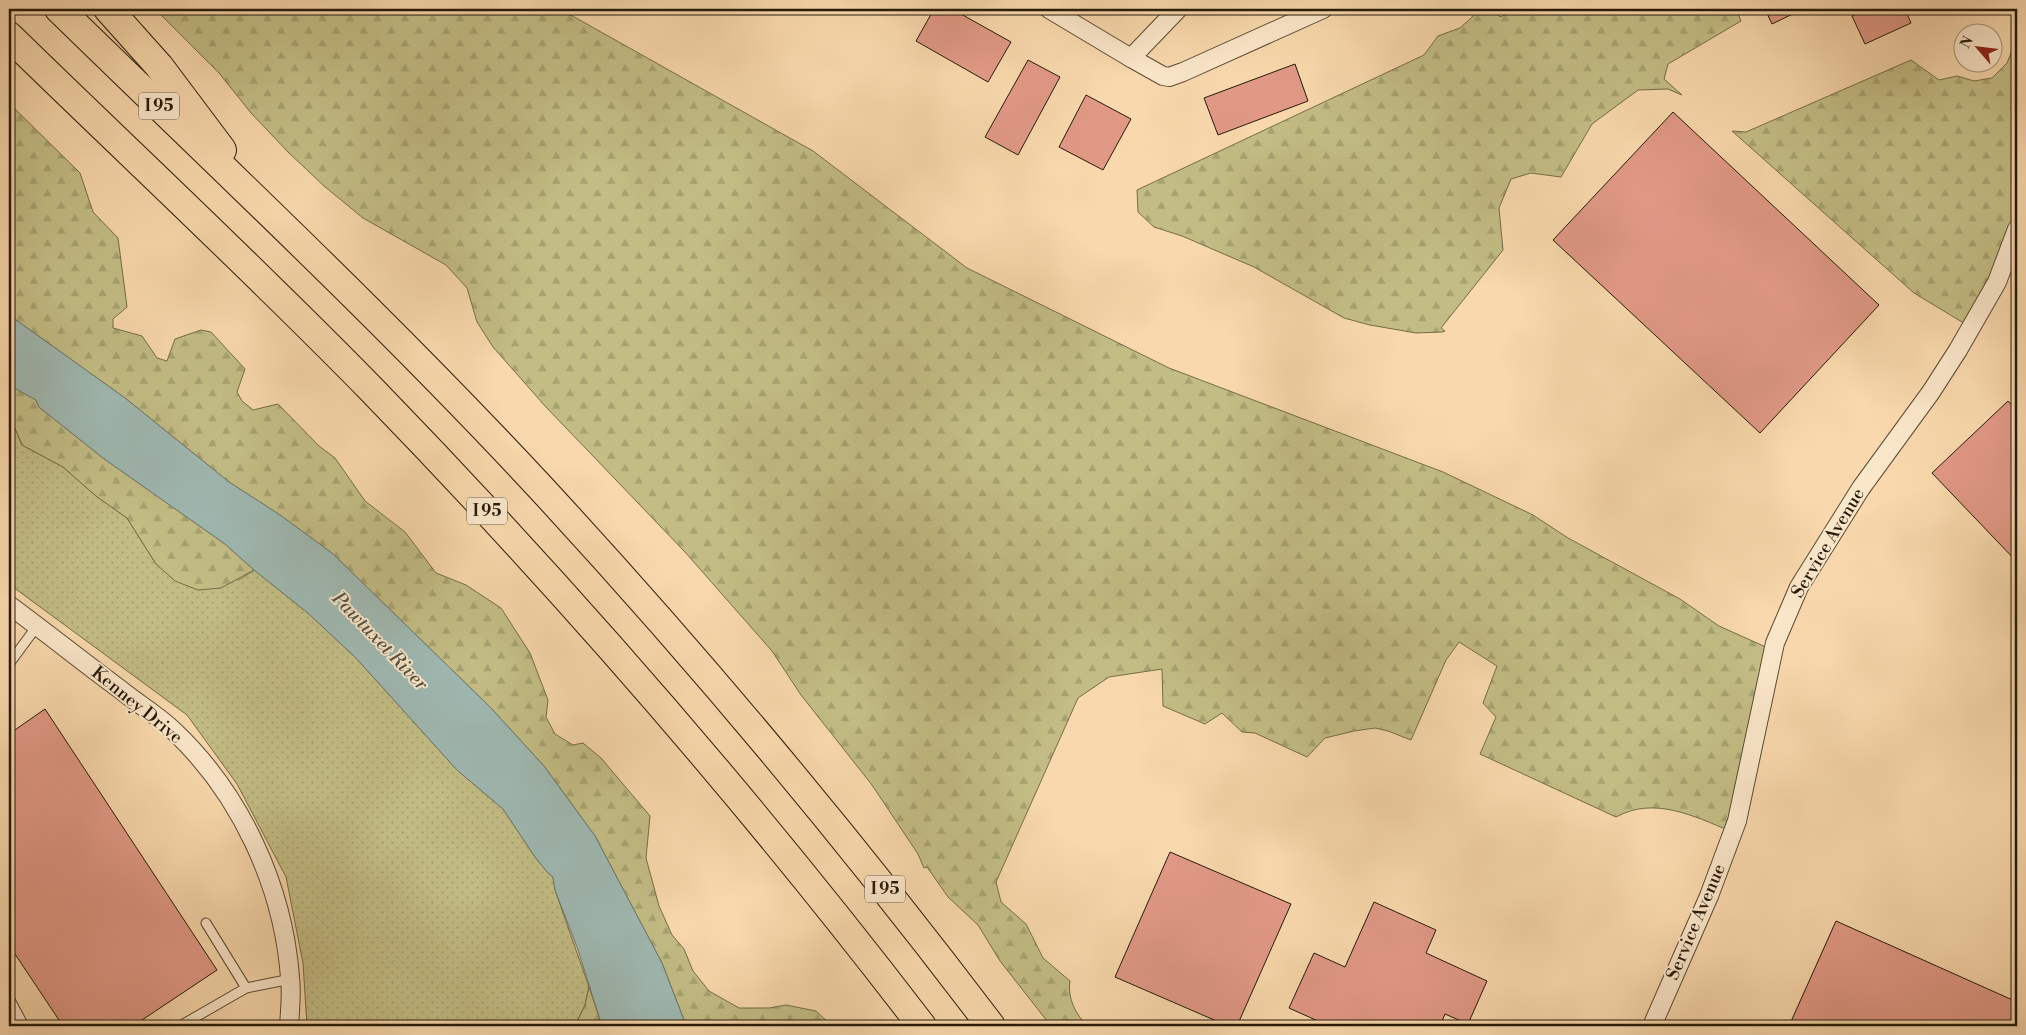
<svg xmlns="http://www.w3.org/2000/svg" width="2026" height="1035" font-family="'Libre Bodoni',serif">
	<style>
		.grass { fill: url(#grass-dots); stroke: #746c48 }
		.forest { fill: url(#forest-firs); stroke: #746c48 }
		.water { fill: #9fb8b1; stroke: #6f796f }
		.building { fill: #e19986; stroke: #261a0b }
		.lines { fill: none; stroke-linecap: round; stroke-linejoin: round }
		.lane-casing { stroke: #5a4a33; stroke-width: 11 }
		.street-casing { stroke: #5a4a33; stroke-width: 20 }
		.highway-casing { stroke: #261a0b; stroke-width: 30 }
		.lane { stroke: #fae6c9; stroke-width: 9 }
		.street { stroke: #fae6c9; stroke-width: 18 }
		.highway { stroke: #f8d8ac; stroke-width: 28 }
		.labels { text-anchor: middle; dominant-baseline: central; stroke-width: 4; stroke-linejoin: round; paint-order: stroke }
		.shield { fill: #fae6c9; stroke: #665744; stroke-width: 1 }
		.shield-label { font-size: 16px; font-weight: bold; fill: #261a0b }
		.street-label { font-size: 18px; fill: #261a0b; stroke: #fae6c9 }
		.water-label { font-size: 19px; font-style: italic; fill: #505145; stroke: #fae6c9 }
	</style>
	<defs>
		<pattern id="grass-dots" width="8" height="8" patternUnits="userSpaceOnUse" patternTransform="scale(1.25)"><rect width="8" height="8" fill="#c3bd85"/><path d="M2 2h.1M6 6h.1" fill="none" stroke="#a7a272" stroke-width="1.8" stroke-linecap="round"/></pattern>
		<pattern id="forest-firs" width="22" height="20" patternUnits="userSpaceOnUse" patternTransform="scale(1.25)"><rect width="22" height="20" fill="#c3bd85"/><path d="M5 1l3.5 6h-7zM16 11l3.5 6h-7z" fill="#a7a272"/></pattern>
	</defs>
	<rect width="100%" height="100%" fill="#f8d8ac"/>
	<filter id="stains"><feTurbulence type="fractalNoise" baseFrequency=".004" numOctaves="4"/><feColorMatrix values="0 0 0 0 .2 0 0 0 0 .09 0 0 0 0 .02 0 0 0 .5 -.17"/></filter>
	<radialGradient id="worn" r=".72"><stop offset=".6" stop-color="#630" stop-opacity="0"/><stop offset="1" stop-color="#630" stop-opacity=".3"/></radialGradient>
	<path class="grass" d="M9,424L15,428L22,445L63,467L96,496L127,518L156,564L239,580L254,570L309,614L356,658L457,770L503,809L535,857L548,873L553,877L555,890L589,987L585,1005L575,1026H307L303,963L286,877L237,784L187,715L9,584Z"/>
	<g class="forest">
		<path d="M155,9H560L813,151L967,268L1169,368L1443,472L1533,515L1568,538L1680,599L1719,626L1768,648L1730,831C1694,816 1654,796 1616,817L1480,754L1496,717L1483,703L1497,666L1459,642L1446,660L1411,740L1388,731L1375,728L1354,731L1325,738L1307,757L1255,733L1242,732L1222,713L1205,724L1163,706L1162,669L1109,677L1078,698L996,882L1001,902L1026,924L1043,958L1070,981C1067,997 1076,1017 1089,1026H1051L1000,961L978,925L948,897L927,867L924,868L918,854L872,785L801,695L772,651L685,552L545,406L493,347L477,322L467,288L446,265L363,218L324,186L288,152L251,113L219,73Z"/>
		<path d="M1481,9H1492L1500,17L1519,9H1736L1741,21L1668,64L1664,79L1682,95L1668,89L1638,90L1592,124L1561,177L1531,173L1511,179L1499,208L1503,250L1441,328L1445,331L1442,332L1416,333L1370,325L1344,318L1254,267L1182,236L1154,227L1138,212L1137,190L1424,55L1438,36L1460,28Z"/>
		<path d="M2017,38V220L1967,325L1914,293L1732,131L1746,132L1911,60L1939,80L1957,76L1974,81L1992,78L2007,63Z"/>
		<path d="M9,103L80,173L93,212L118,238L127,307L113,319V328L142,336L157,358L167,361L175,339L201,330L211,332L245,369L237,392L242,401L253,410L278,404L319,446L335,458L365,501L405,532L436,573L466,585L501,608L530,653L548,700L546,717L555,734L573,745L583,743L601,758L650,816L646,858L659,906L672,935L684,949L693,971L709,991L739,1008H769L786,1005L816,1011L832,1026H684V1020L662,963L595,836L544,766L490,707L332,553L280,515L229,482L125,398L9,315Z"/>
		<path d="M9,385L36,400L39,407L103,458L225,544L254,570L221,588L198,590L175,581L156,564L127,518L96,496L63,467L22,445L15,428L9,424Z"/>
		<path d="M589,987L602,1026H575L585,1005Z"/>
	</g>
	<path class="water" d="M9,315L125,398L229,482L280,515L332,553L490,707L544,766L595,836L662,963L684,1020V1026H602L578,950L555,890L553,877L548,873L535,857L503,809L457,770L356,658L309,614L254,570L225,544L103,458L39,407L36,400L9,385Z"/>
	<g class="building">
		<path d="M934,9H952L1011,42L988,82L916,41Z"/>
		<path d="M1765,9H1803L1772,24Z"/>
		<path d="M1868,9H1905L1911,23L1865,44L1852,16Z"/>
		<path d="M1028,60L1060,77L1018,155L985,137Z"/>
		<path d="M1295,64L1308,101L1218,135L1204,98Z"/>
		<path d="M1086,95L1131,119L1103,170L1059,147Z"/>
		<path d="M1673,112L1879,305L1760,433L1553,240Z"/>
		<path d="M2008,401L2017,411V562L1932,473Z"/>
		<path d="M45,709L217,970L133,1026H63L9,945V734Z"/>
		<path d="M1170,852L1291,904L1237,1026H1228L1115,977Z"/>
		<path d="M1374,902L1436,930L1426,953L1487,981L1468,1024L1445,1014L1440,1026H1329L1289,1008L1314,953L1345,967Z"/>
		<path d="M1836,921L2017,1002V1026H1789Z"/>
	</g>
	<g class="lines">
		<g class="lane-casing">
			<g id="lane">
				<path d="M9,664L37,626"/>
				<path d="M206,923L246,988"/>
				<path d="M9,998L24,1026"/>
				<path d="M180,1026L246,988L291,979"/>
			</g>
		</g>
		<g class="street-casing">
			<g id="street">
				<path d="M1049,9L1131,58L1163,76L1169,77L1183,72L1323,9"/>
				<path d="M1131,58L1178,9"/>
				<path d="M9,605C47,633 83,662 121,690C138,704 159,716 175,732C241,795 283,886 290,977C292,993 290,1010 289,1026"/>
				<path d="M1652,1026L1709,896L1737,821L1775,643L1799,587L1861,488L1931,392L1958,350L1997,282L2017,229"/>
			</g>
		</g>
		<g class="highway-casing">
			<g id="highway">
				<path d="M59,9C221,167 387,322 541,488C700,660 850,840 991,1026"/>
				<path d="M108,9L159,66L222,150"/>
				<path d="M9,36C130,154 255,270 373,391C568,592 752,804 922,1026"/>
			</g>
		</g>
		<use href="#lane" class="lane"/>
		<use href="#street" class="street"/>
		<use href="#highway" class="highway"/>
	</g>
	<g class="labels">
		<g class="shield">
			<rect x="139" y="92.5" width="40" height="27" rx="4"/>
			<rect x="467" y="497.5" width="40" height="27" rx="4"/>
			<rect x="865" y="875.5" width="40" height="27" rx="4"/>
		</g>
		<g class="shield-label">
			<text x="159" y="106">I 95</text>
			<text x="487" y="511">I 95</text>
			<text x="885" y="889">I 95</text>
		</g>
		<g class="street-label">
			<text transform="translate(1828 543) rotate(-59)">Service Avenue</text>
			<text transform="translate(137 705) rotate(39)">Kenney Drive</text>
			<text transform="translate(1696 922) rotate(-67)">Service Avenue</text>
		</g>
		<g class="water-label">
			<text transform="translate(380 641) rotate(46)">Pawtuxet River</text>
		</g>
	</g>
	<rect width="2026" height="1035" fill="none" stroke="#f8d8ac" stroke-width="30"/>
	<rect x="10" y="10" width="2006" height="1015" fill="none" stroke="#261a0b" stroke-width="2.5"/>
	<rect x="15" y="15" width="1996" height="1005" fill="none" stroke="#261a0b"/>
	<g transform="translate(1978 48) rotate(298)"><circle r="24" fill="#fae6c9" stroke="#a5947d"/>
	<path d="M0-4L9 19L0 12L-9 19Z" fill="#8f2418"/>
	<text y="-8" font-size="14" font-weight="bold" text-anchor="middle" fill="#261a0b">N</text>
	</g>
	<rect width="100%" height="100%" filter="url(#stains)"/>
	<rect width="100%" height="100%" fill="url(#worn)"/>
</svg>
